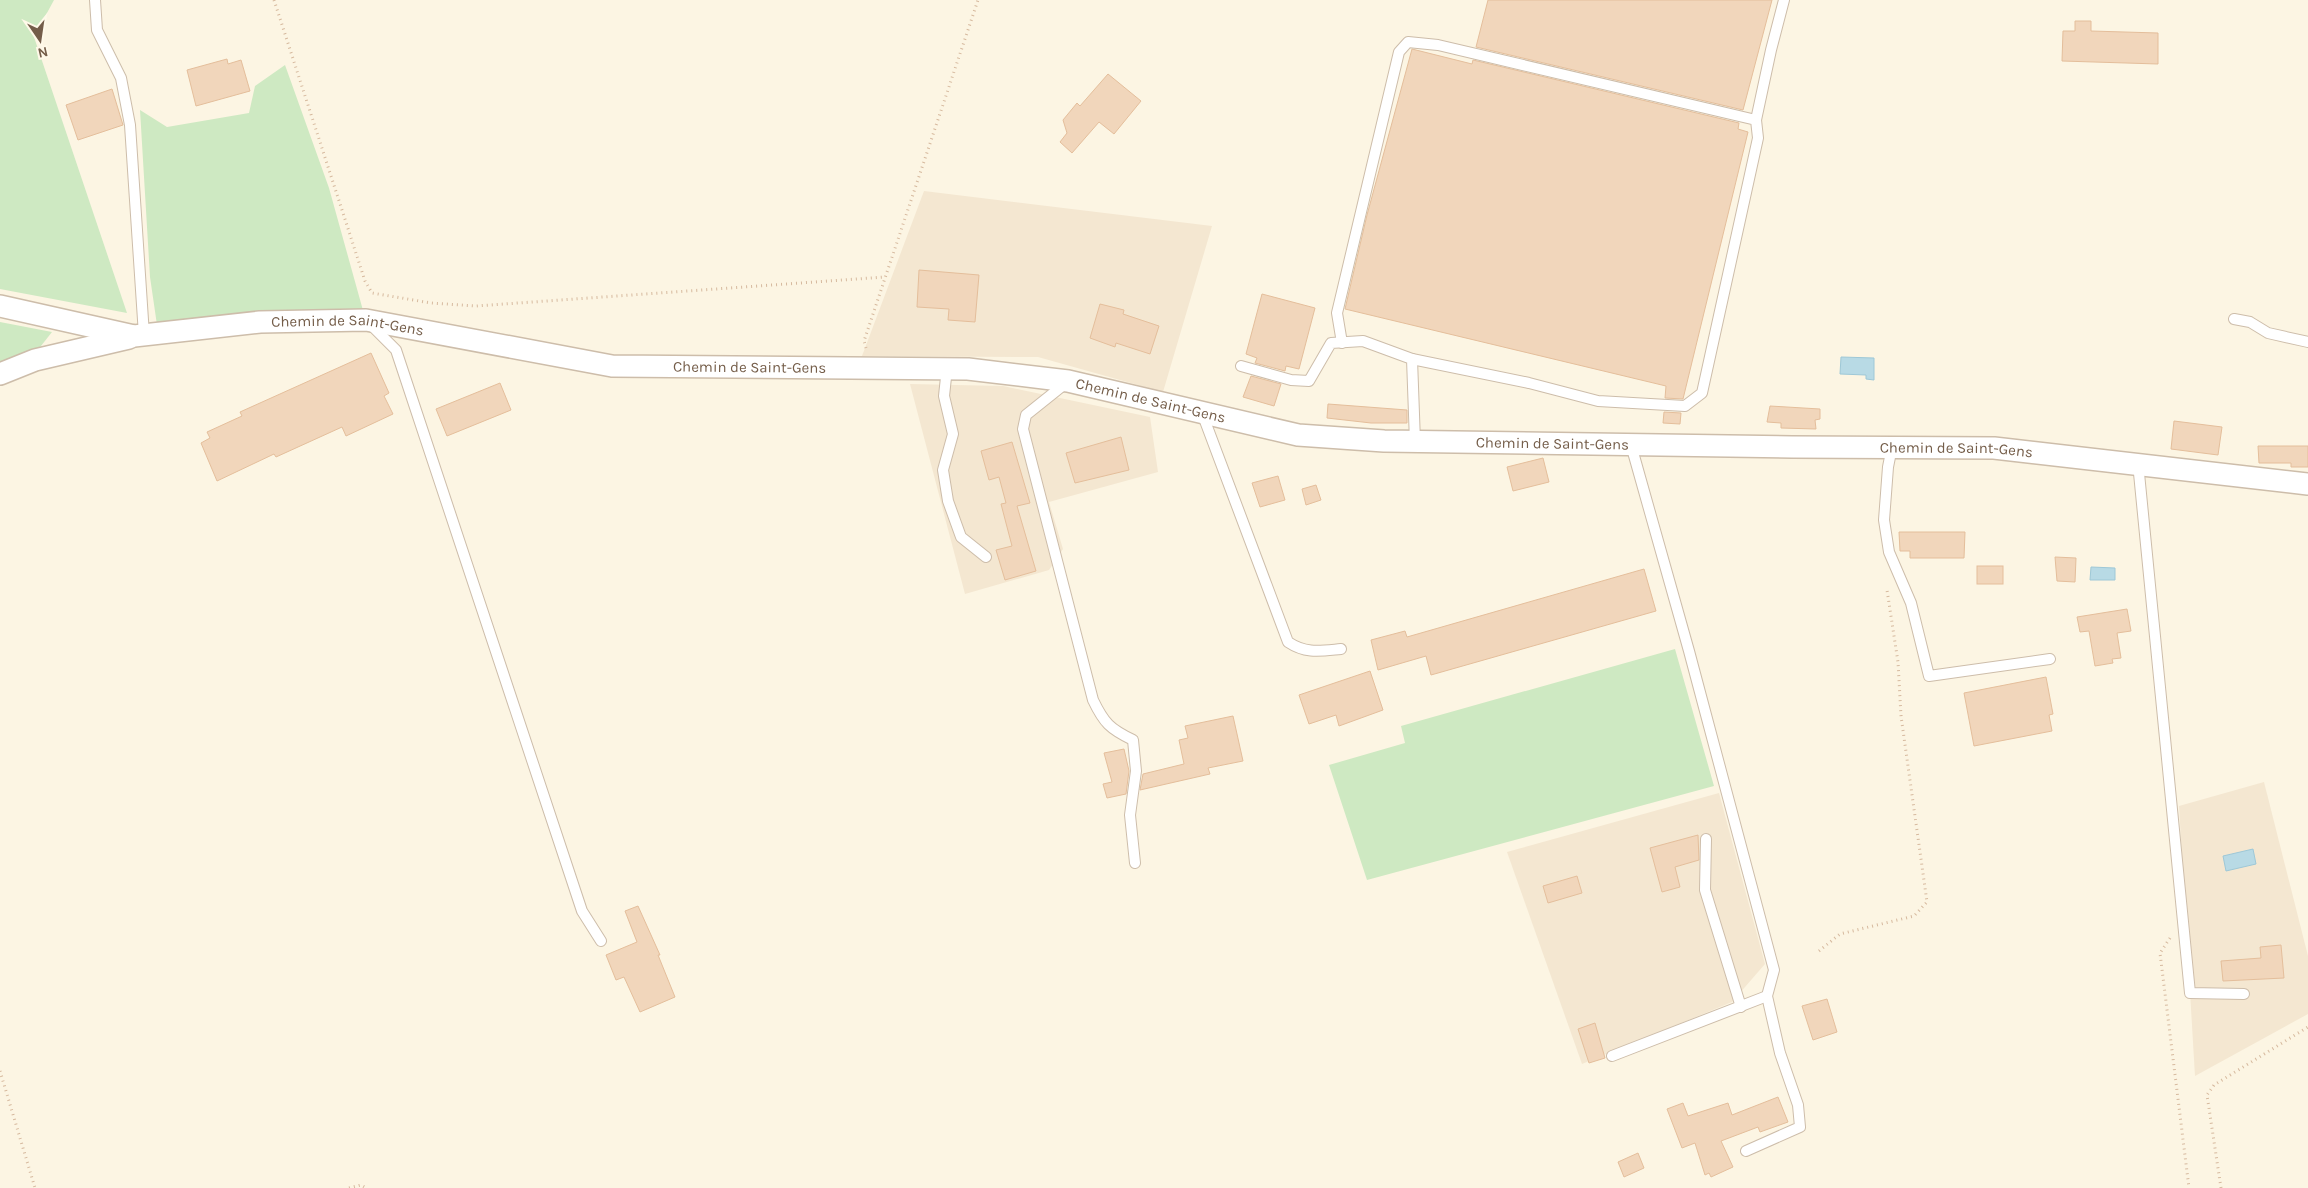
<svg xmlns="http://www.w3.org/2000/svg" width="2308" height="1188" font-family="Karla,sans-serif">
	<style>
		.residential { fill: #f4e7d1 }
		.green { fill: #cee9c2 }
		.water { fill: #b8dae5; stroke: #9ec8d7 }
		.building { fill: #f1d6bb; stroke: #e4be9b }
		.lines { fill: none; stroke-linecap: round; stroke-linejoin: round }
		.lane-casing { stroke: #cdbdaa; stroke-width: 12 }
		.street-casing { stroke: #cdbdaa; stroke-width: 24 }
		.path { stroke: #d6b99e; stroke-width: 3; stroke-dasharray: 1 4; stroke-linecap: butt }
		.lane { stroke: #fff; stroke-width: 10 }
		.street { stroke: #fff; stroke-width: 21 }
		.labels { text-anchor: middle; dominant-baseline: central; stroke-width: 4.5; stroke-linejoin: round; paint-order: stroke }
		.street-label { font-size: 15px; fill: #745d49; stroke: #fff9e9 }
	</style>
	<rect width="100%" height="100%" fill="#fcf5e3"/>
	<g class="residential">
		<path d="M924,191L1212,226L1163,392L1038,357L862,356Z"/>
		<path d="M910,384L1003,386L1150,417L1158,472L1049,502L1063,549L1049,570L965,594Z"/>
		<path d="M2264,782L2308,956V1014L2195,1076L2179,806Z"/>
		<path d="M1719,793L1765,964L1732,1002L1582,1064L1507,852Z"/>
	</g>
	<g class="green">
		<path d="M0,0H54L34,37L127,313L0,289Z"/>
		<path d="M285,65L329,188L364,314L157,325L150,277L140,110L167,127L249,113L255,86Z"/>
		<path d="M0,322L52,332L37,351L0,365Z"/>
		<path d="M1675,649L1714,786L1367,880L1329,765L1405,743L1401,726Z"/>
	</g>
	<g class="water">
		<path d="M1841,357L1874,358V380L1866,379V375L1840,374Z"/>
		<path d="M2091,567L2115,568V580H2090Z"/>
		<path d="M2253,849L2256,864L2226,871L2223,856Z"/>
	</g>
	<g class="building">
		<path d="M1488,0H1772L1743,110L1476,47Z"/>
		<path d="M2075,21H2091V31L2158,33V64L2062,61L2063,31H2075Z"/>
		<path d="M1412,49L1472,64L1473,60L1739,123L1738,129L1748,132L1683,399L1665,398L1666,386L1345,309L1367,215Z"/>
		<path d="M227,59L228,64L241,60L250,91L196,106L187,70Z"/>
		<path d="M1108,74L1141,101L1114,134L1099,122L1072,153L1060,142L1067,133L1063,120L1077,103L1080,106Z"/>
		<path d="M112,89L123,125L78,140L66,105Z"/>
		<path d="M919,270L979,275L975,322L948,320L949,309L917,307Z"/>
		<path d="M1262,294L1315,308L1299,369L1286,366L1285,371L1255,363L1257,358L1246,354Z"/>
		<path d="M1100,304L1124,310L1123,314L1159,326L1150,354L1116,343L1115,347L1090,338Z"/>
		<path d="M371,353L389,393L384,396L393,414L346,436L342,427L276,457L274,454L217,481L201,443L210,438L207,432L242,416L240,412Z"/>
		<path d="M1251,376L1281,384L1274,406L1243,397Z"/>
		<path d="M500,383L511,410L447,436L436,409Z"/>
		<path d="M1328,404L1407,410V423H1371L1327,418Z"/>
		<path d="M1770,406L1820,409V419L1815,420L1816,429L1781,428V423L1767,422Z"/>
		<path d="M1664,412L1681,413L1680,424L1663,423Z"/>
		<path d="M2174,421L2222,427L2218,455L2171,449Z"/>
		<path d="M1121,437L1129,470L1075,483L1066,453Z"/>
		<path d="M1012,442L1030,503L1017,506L1036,571L1005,580L996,550L1012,546L1001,504L1006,503L999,477L989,480L981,451Z"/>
		<path d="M2258,446H2308V467H2291V463H2259Z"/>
		<path d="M1543,458L1549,482L1513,491L1507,467Z"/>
		<path d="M1278,476L1285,500L1260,507L1252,483Z"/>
		<path d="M1316,485L1321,500L1306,505L1302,489Z"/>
		<path d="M1899,532H1965L1964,558H1910V551H1900Z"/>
		<path d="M2055,557L2076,558L2075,582L2057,581Z"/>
		<rect x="1977" y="566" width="26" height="18"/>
		<path d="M1644,569L1656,611L1431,675L1426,656L1378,670L1371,640L1405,631L1407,637Z"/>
		<path d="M2127,609L2131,631L2117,633L2121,658L2112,659L2113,663L2095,666L2089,631L2080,632L2077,617Z"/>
		<path d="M1370,671L1383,710L1339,726L1336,715L1309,724L1299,695Z"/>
		<path d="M2046,677L2053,714L2049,715L2052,731L1974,746L1964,693Z"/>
		<path d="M1233,716L1243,761L1208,768L1210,774L1140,790L1143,774L1184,764L1179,740L1188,738L1185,726Z"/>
		<path d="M1124,749L1129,771L1126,794L1107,798L1103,784L1112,782L1104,753Z"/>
		<path d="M1698,835L1699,860L1675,867L1680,887L1662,892L1650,848Z"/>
		<path d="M1577,876L1582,893L1548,903L1543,886Z"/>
		<path d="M638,906L660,955H658L675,997L640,1012L624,977L616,980L606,955L637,942L625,911Z"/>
		<path d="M2281,945L2284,978L2223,981L2221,961L2261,958L2260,947Z"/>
		<path d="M1827,999L1837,1032L1813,1040L1802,1006Z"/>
		<path d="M1595,1023L1605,1058L1589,1063L1578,1029Z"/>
		<path d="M1778,1097L1788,1122L1760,1132L1758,1127L1721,1141L1733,1167L1711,1177L1709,1173L1705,1175L1695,1143L1682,1148L1667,1109L1683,1103L1688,1116L1728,1103L1732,1115Z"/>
		<path d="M1638,1153L1644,1168L1624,1177L1618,1162Z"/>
	</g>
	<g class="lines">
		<g class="lane-casing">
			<g id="lane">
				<path d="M95,0L97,30L121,78L130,125L144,335"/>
				<path d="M1756,120L1771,50L1784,0"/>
				<path d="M2234,319L2250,322L2268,333L2308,342"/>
				<path d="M370,324L396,350L582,911L601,941"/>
				<path d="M1342,343L1337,313L1399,52L1408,42L1438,45L1756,120L1758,138L1702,393L1685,406L1598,401L1529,383L1412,359"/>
				<path d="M1241,366L1291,380L1309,381L1331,343L1363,341L1412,359L1415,442"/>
				<path d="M947,368L944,396L953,434L943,470L948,501L961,537L986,557"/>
				<path d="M1066,383L1026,415L1023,429L1093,700C1104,723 1110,729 1133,740L1136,771L1130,815L1135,863"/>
				<path d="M1202,413L1288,642C1306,654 1320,651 1341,649"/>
				<path d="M1631,445L1689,651L1774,970L1767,996L1780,1053L1798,1105L1800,1127L1746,1151"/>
				<path d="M1892,447L1888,467L1884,520L1889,552L1911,603L1929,676L2050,659"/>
				<path d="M2138,463L2190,993L2244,994"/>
				<path d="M1706,839L1705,890L1741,1007"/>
				<path d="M1612,1056L1767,996"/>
			</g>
		</g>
		<g class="street-casing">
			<g id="street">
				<path id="s1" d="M0,306L134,336L260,322L366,320L612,366L968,369L1068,381L1298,435L1384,441L1792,447L1994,448L2308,484"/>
				<path d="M0,374L35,360L129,338"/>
			</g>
		</g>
		<g class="path">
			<path d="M274,0L365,281L372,293L431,303L476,306L885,277"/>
			<path d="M866,348L864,341L978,0"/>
			<path d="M2170,938L2160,953L2189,1188"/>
			<path d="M1819,951L1840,934L1914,916L1927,902L1901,716L1898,662L1887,590"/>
			<path d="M0,1071L35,1188"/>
			<path d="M349,1188L361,1185L366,1188"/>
			<path d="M2221,1188L2207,1095L2214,1085L2308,1027"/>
		</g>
		<use href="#lane" class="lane"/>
		<use href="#street" class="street"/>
	</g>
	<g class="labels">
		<g class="street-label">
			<text stroke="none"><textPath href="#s1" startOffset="352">Chemin de Saint-Gens</textPath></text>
			<text stroke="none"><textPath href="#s1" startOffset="758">Chemin de Saint-Gens</textPath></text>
			<text stroke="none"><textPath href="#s1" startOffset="1162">Chemin de Saint-Gens</textPath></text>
			<text stroke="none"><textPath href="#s1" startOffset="1568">Chemin de Saint-Gens</textPath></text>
			<text stroke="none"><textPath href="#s1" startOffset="1972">Chemin de Saint-Gens</textPath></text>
		</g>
	</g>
	<g transform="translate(40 40) rotate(167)" stroke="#fff9e9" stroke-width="4" paint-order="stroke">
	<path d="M0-4L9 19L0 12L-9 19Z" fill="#745d49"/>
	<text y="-8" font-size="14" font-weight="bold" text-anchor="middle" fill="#745d49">N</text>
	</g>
</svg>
